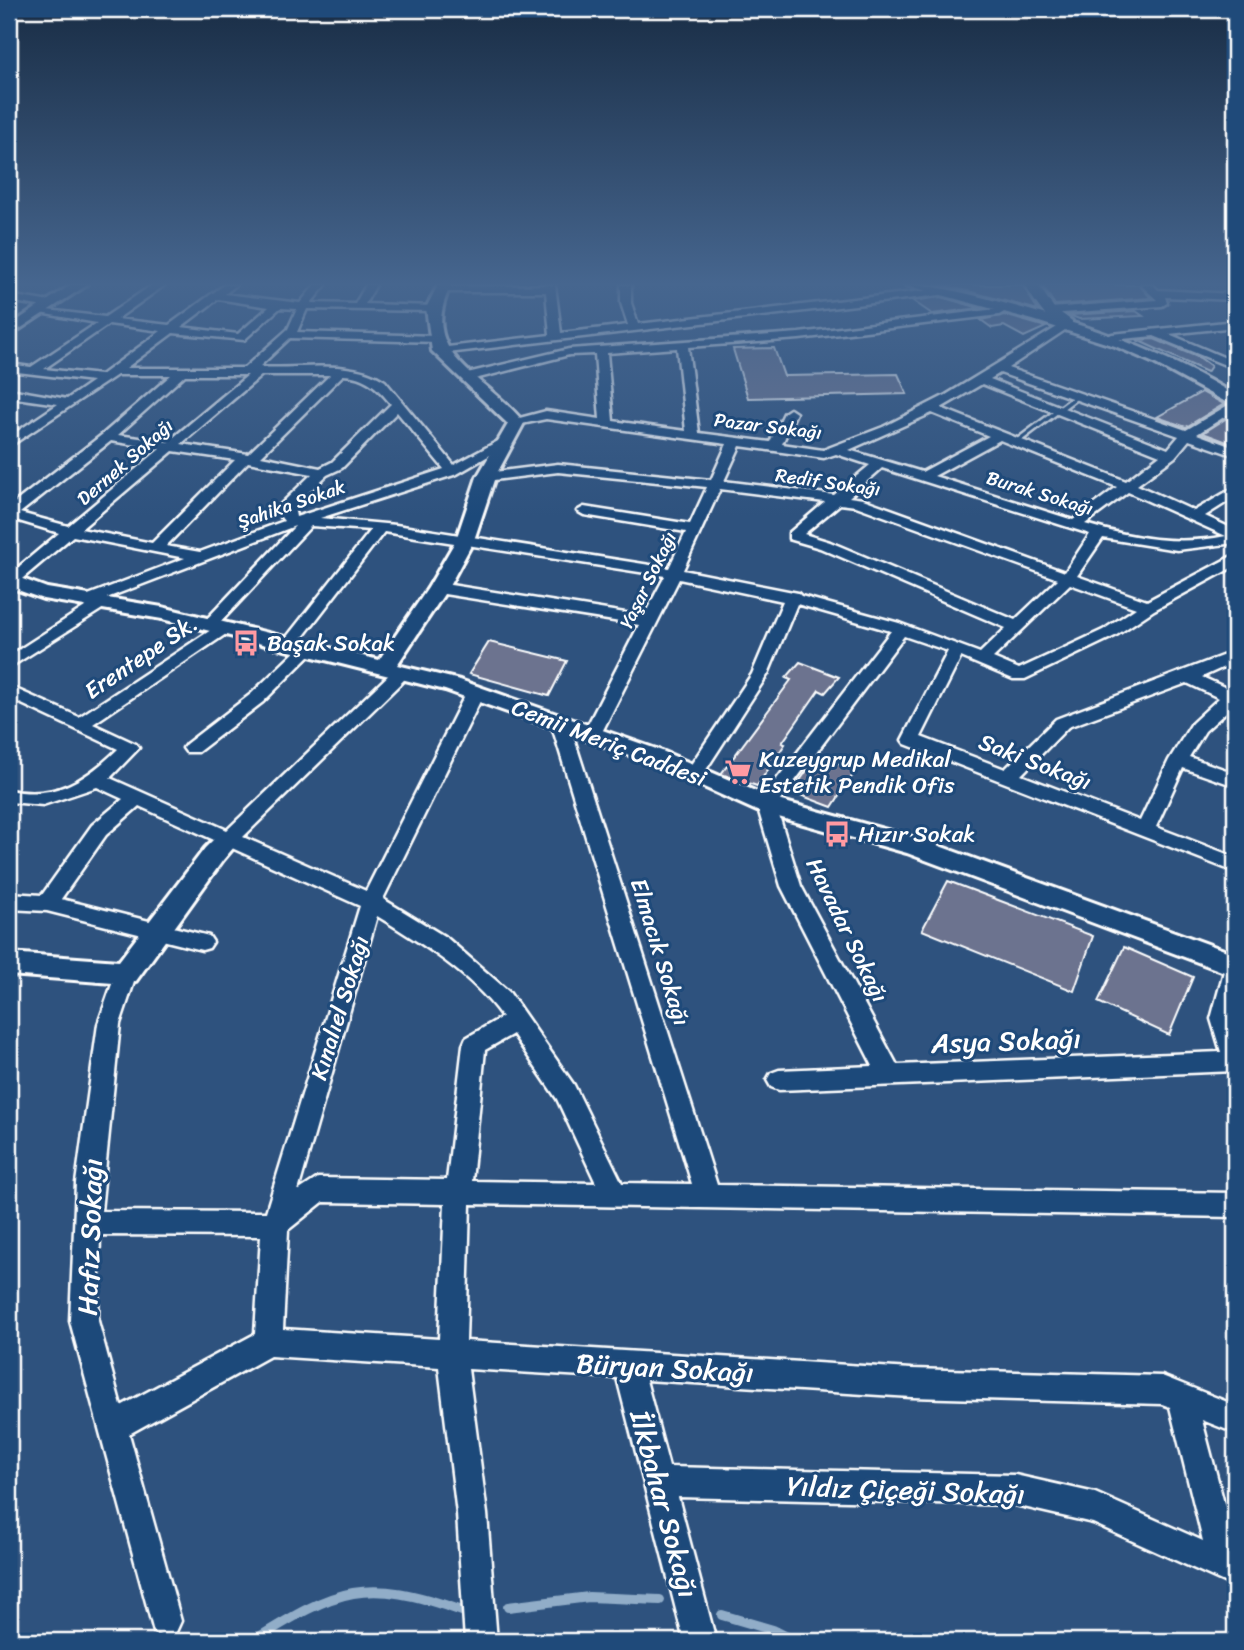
<svg xmlns="http://www.w3.org/2000/svg" width="1244" height="1650" font-family="Sriracha,sans-serif">
	<style>
		.lines { fill: none; stroke-linecap: round; stroke-linejoin: round }
		.stream { stroke: #91adc8; stroke-width: 10 }
		.building { fill: #6c738f; stroke: #fff; stroke-width: 2 }
		.service-casing { stroke: #fff; stroke-width: 5 }
		.minor-casing { stroke: #fff; stroke-width: 5 }
		.tertiary-casing { stroke: #fff; stroke-width: 6 }
		.secondary-casing { stroke: #fff; stroke-width: 6 }
		.service { fill: #1f4a7a; fill-rule: evenodd }
		.minor { fill: #1f4a7a; fill-rule: evenodd }
		.tertiary { fill: #1f4a7a; fill-rule: evenodd }
		.secondary { fill: #1f4a7a; fill-rule: evenodd }
		.labels { text-anchor: middle; dominant-baseline: central; stroke-width: 6; stroke-linejoin: round; paint-order: stroke }
		.far-street-label { font-size: 19px; fill: #fff; stroke: #1f4a7a }
		.poi-label { font-size: 23px; fill: #fff; stroke: #1f4a7a; text-anchor: start }
		.street-label { font-size: 23px; fill: #fff; stroke: #1f4a7a }
		.near-street-label { font-size: 28px; fill: #fff; stroke: #1f4a7a }
	</style>
	<rect width="100%" height="100%" fill="#2e527e"/>
	<filter id="ink" filterUnits="userSpaceOnUse"><feTurbulence type="fractalNoise" baseFrequency=".0143" numOctaves="2"/><feDisplacementMap in="SourceGraphic" scale="14" xChannelSelector="R" yChannelSelector="G"/><feConvolveMatrix kernelMatrix="1 2 1 2 8 2 1 2 1" color-interpolation-filters="sRGB"/></filter>
	<g filter="url(#ink)">
		<g class="lines">
			<g class="stream">
				<path d="M508,1607L589,1597L660,1600"/>
				<path d="M722,1615L773,1630L795,1641"/>
				<path d="M253,1641C338,1588 365,1576 462,1611"/>
			</g>
		</g>
		<g class="building">
			<path d="M940,285H1023L1038,310L972,292Z"/>
			<path d="M1042,285H1139L1151,298L1055,305Z"/>
			<path d="M941,297L980,308L932,314L913,301Z"/>
			<path d="M1136,311L1143,316L1079,319L1069,315Z"/>
			<path d="M1004,315L1046,327L1024,337L1004,326L992,328L981,320Z"/>
			<path d="M1154,339L1200,358L1211,366L1207,372L1137,340Z"/>
			<path d="M774,348L784,376L898,374L907,394L748,398L733,349Z"/>
			<path d="M1202,392L1224,404L1186,427L1157,417Z"/>
			<path d="M1235,413V445L1203,433Z"/>
			<path d="M489,642L567,661L549,696L469,674Z"/>
			<path d="M800,662L839,677L825,693L819,690L782,743L785,744L757,786L721,774L791,680L786,678Z"/>
			<path d="M817,756L856,770L832,807L792,792Z"/>
			<path d="M948,881L1093,936L1074,991L922,930Z"/>
			<path d="M1124,947L1193,977L1169,1035L1098,1002Z"/>
		</g>
		<g class="lines">
			<g class="service-casing">
				<path id="service" d="M1077,394L1080,396L1079,397L1017,444H1013V442Z"/>
			</g>
			<g class="minor-casing">
				<g id="minor">
					<path d="M152,285H165L117,319L169,325L224,285H236L225,294L300,303L315,285H326L311,303L355,304L366,285H376L365,304L437,306L438,308L433,311L307,309L297,332L437,336L443,339L437,342L290,338L259,367C299,370 350,358 385,381L454,465L500,440L511,443L457,474L320,518L396,525L669,568L686,532L584,515L577,511L584,507L690,524L707,487L558,472L486,481L479,477L486,473L558,464L711,480L727,444L546,419L512,426V420L546,411L600,419L595,354L569,355L467,381L461,377L463,374L569,349L799,333L996,309L1006,305L1011,308L999,315L799,339L688,347L699,433L770,442L784,413L790,409L796,413L782,444L823,450L883,427L946,395L1067,321L1072,324L1071,326L1008,368L1186,430L1235,401V410L1197,434L1235,448V456L1189,440L1175,457L1137,485L1194,511L1235,487V497L1205,516L1235,530V543L1177,550L1103,538L1077,576L1147,601L1230,557L1235,556V566L1154,610L1115,636L1025,679H1013L961,657L921,737L1005,769L1056,719L1235,651V662L1202,677L1235,692V704L1205,731L1189,757L1235,773V786L1183,768L1156,827L1235,857V872L905,744L902,740L948,651L904,636L776,806L801,886L897,1065L1221,1052L1211,1019L1224,971L1227,965L1235,962V1071L779,1090L771,1087L767,1080L771,1073L779,1070L873,1066L781,886L757,805L891,631L887,630L797,604L768,674L700,779L693,781L684,775L752,674L783,601L679,579L601,734L592,740L583,734L639,625L438,593L430,588L438,583L644,616L665,576L384,532L296,646L290,648L282,643L371,530L311,526L217,626L232,624V630L93,724L136,744L139,748L110,778L227,830L396,668H408L410,672L408,676L243,837L366,891L466,693L475,688L481,689L484,693L383,899L447,938L509,992L574,1085L622,1183L692,1184L551,723L560,717L569,723L717,1185L1235,1193V1217L470,1204L466,1341L911,1369L1162,1376L1235,1405V1433L1202,1420L1235,1545V1587L1093,1523L1015,1505L678,1497L716,1641H684L617,1378L468,1369L487,1514L497,1641H465L457,1514L439,1367L270,1356L129,1434L181,1621L176,1632L165,1637L154,1632L70,1321L76,1183L98,1024L118,967L126,964L134,967L137,973L120,1024L101,1211L266,1212L360,906L139,806L106,835L61,899L209,936L213,942L209,948L202,950L47,911L9,909V893L42,895L92,825L123,799L97,787L43,805L9,802V790C55,800 86,780 118,749L9,698V686L79,717L214,628L204,627L202,624L295,526L104,599L109,603L107,606L9,668V656L88,605L80,600L83,597L185,558L73,536L16,584L9,585V575L59,533L9,518V507L103,434L171,375H117L9,447V437L58,404L9,397V389L67,399L93,381L9,371V364L31,367L97,323L34,312L39,309L105,317ZM218,299L269,307L238,334L181,327ZM280,308L297,309L288,329L244,368H126L173,333L244,340ZM109,324L161,331L101,375L44,369ZM677,348L686,431L613,421L607,353ZM1000,373L1179,436L1168,449L990,379ZM185,375H248L168,442L118,435ZM262,375H330L248,454L181,444ZM343,375C366,376 377,387 391,404L332,462L320,468L261,456ZM982,384L1160,455L1126,481L941,408ZM397,412L444,469L296,517L294,506L327,475L342,468ZM932,413L989,436L922,472L849,450ZM1000,440L1117,487L1073,520L934,476ZM111,441L160,449L68,526L20,513ZM740,446L824,458L836,454L870,465L834,495L724,481ZM173,451L235,460L152,543L81,529ZM248,462L312,474L280,505V516L284,521L200,552L166,546ZM882,468L1090,534L1065,572L863,499L849,497ZM720,489L825,502L789,533V539L820,548L1006,628L980,653L899,623L801,596L798,593L683,570ZM1128,492L1226,536C1178,546 1132,538 1085,524ZM840,504L856,506L1058,579L1015,620L830,542L804,534ZM1070,584L1136,608L1103,630L1019,669L993,658ZM1187,683L1219,698L1192,723L1169,760L1140,821L1021,775L1068,727ZM377,916C421,943 472,974 502,1017L466,1038L463,1045L447,1180L318,1178L298,1191ZM513,1034L557,1099L596,1183L472,1181L485,1050ZM323,1202L445,1204L439,1339L283,1329L288,1230ZM100,1235L261,1236L255,1334L121,1406L98,1321ZM646,1380L911,1397L1162,1404L1170,1407L1203,1541L1095,1493L1015,1475L669,1467Z"/>
					<path d="M555,285L561,333L628,325L621,303V285H631V303L638,324L940,289L945,292L940,295L439,354L433,351L439,348L550,335L546,292H442L437,289L438,287Z"/>
					<path d="M1141,285H1153L1158,290L1235,294V300L1165,297L1167,303L1162,306L1049,314L1044,311L1049,308L1157,300Z"/>
					<path d="M9,295L50,302L55,305L50,308L9,301Z"/>
					<path d="M1235,321V327L1169,334L1235,362V369L1154,336L1112,340L1106,337L1112,334Z"/>
					<path d="M308,643L316,648L314,651L263,702L198,752H186L183,748L186,744L251,694L302,645Z"/>
				</g>
			</g>
			<g class="tertiary-casing">
				<g id="tertiary">
					<path d="M71,285H87L9,336V326Z"/>
					<path d="M438,285H451C415,357 488,376 524,423L495,477L474,540L448,588L397,665L460,680L662,751L774,799L923,840L1235,954V976L907,853L757,811L646,761L445,690L162,619L43,599L9,587V574L47,588L162,607L379,660L428,588L456,540L477,477L508,424L432,351L426,308Z"/>
					<path d="M1025,285H1038L1054,308L1072,321V327C1050,331 1035,301 1025,285Z"/>
					<path d="M228,831L237,834L240,840L223,860L136,981L126,984L9,975V953L119,961L205,848L219,834Z"/>
				</g>
			</g>
			<g class="secondary-casing">
				<path id="secondary" d="M905,285C941,285 976,296 1011,305C1090,326 1165,352 1235,395V407L1154,363L1115,346L1033,320Z"/>
			</g>
			<use href="#service" class="service"/>
			<use href="#minor" class="minor"/>
			<use href="#tertiary" class="tertiary"/>
			<use href="#secondary" class="secondary"/>
		</g>
	</g>
	<linearGradient id="sky" x2="0" y2="1"><stop stop-color="#192d45"/><stop offset="0.55" stop-color="#46668f"/><stop offset="1" stop-color="#46668f" stop-opacity="0"/></linearGradient>
	<rect width="1244" height="516" fill="url(#sky)"/>
	<defs>
		<g id="bus-bare" transform="scale(2.1)"><path d="M-5-6H5V4H4V6H2V4H-2V6H-4V4H-5ZM-3.5-4V0h7V-4ZM-3.5 1.2v1.5H-2V1.2ZM2 1.2v1.5H3.5V1.2Z" fill="#ff9aa2" stroke="#1f4a7a" stroke-width="2.5" paint-order="stroke"/></g>
		<g id="supermarket-bare" transform="scale(2.1)"><path d="M-6-5.5h2.5l.6 2H6L4.5 2H-2.5L-4.4-4H-6ZM-1.5 3.2a1.3 1.3 0 1 0 .1 0ZM3 3.2a1.3 1.3 0 1 0 .1 0Z" fill="#ff9aa2" stroke="#1f4a7a" stroke-width="2.5" paint-order="stroke"/></g>
	</defs>
	<g fill-rule="evenodd">
		<use href="#bus-bare" x="246" y="643"/>
		<use href="#supermarket-bare" x="738" y="772"/>
		<use href="#bus-bare" x="837" y="834"/>
	</g>
	<g class="labels">
		<g class="far-street-label">
			<text transform="translate(768 426) rotate(7)">Pazar Sokağı</text>
			<text transform="translate(125 462) rotate(-41)">Dernek Sokağı</text>
			<text transform="translate(828 482) rotate(8)">Redif Sokağı</text>
			<text transform="translate(1040 493) rotate(17)">Burak Sokağı</text>
			<text transform="translate(291 504) rotate(-19)">Şahika Sokak</text>
			<text transform="translate(648 580) rotate(-64)">Yaşar Sokağı</text>
		</g>
		<g class="poi-label">
			<text x="267" y="643">Başak Sokak</text>
			<text x="759" y="759">Kuzeygrup Medikal<tspan x="759" dy="26">Estetik Pendik Ofis</tspan></text>
			<text x="858" y="834">Hızır Sokak</text>
		</g>
		<g class="street-label">
			<text transform="translate(141 657) rotate(-34)">Erentepe Sk.</text>
			<text transform="translate(609 743) rotate(21)">Cemii Meriç Caddesi</text>
			<text transform="translate(1035 762) rotate(21)">Saki Sokağı</text>
			<text transform="translate(847 930) rotate(64)">Havadar Sokağı</text>
			<text transform="translate(660 952) rotate(73)">Elmacık Sokağı</text>
			<text transform="translate(340 1008) rotate(-73)">Kınalıel Sokağı</text>
		</g>
		<g class="near-street-label">
			<text transform="translate(1006 1041) rotate(-2)">Asya Sokağı</text>
			<text transform="translate(90 1237) rotate(-88)">Hafız Sokağı</text>
			<text transform="translate(665 1368) rotate(3)">Büryan Sokağı</text>
			<text transform="translate(906 1490) rotate(2)">Yıldız Çiçeği Sokağı</text>
			<text transform="translate(664 1504) rotate(75)">İlkbahar Sokağı</text>
		</g>
	</g>
	<rect width="1244" height="1650" fill="none" stroke="#1f4a7a" stroke-width="35"/>
	<rect x="18" y="18" width="1209" height="1615" fill="none" stroke="#fff" stroke-width="2.5" filter="url(#ink)"/>
</svg>
